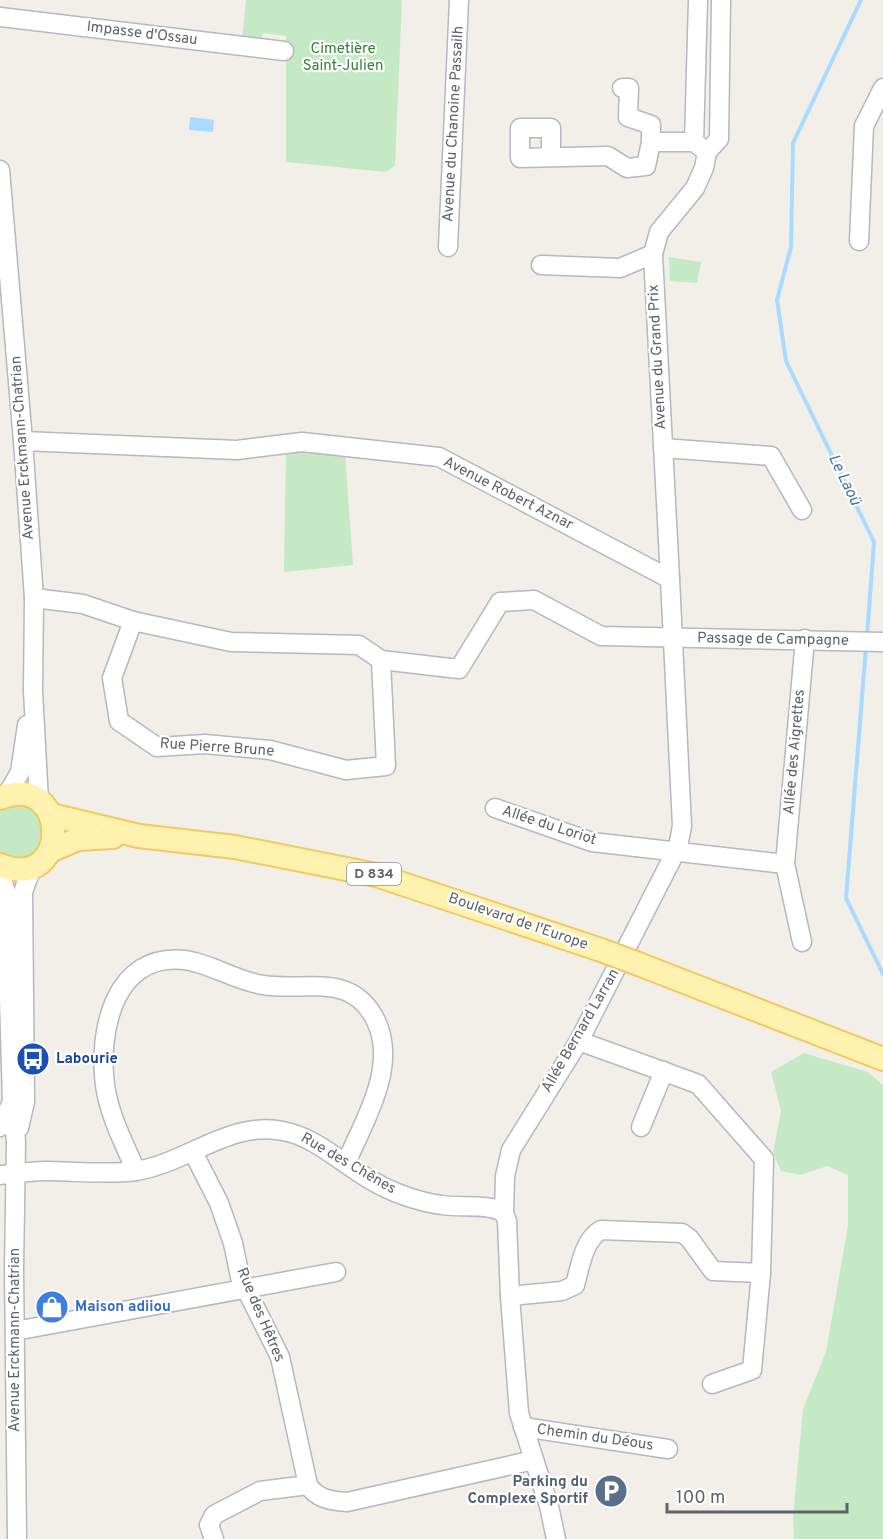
<svg xmlns="http://www.w3.org/2000/svg" width="883" height="1539" font-family="Overpass,sans-serif">
	<style>
		.green { fill: #c5e8c5 }
		.water { fill: #aadaff }
		.lines { fill: none; stroke-linecap: round; stroke-linejoin: round }
		.stream { stroke: #aadaff; stroke-width: 4 }
		.minor-casing { stroke: #b5b8bc; stroke-width: 21 }
		.major-casing { stroke: #f2c960; stroke-width: 26 }
		.minor { stroke: #fff; stroke-width: 18 }
		.major { stroke: #fff2af; stroke-width: 22 }
		.major-bridge-casing { stroke: #f2c960; stroke-width: 26; stroke-linecap: butt }
		.major-bridge { stroke: #fff2af; stroke-width: 22 }
		.labels { text-anchor: middle; dominant-baseline: central; stroke-width: 4.5; stroke-linejoin: round; paint-order: stroke }
		.shield { fill: #fff; stroke: #8f9295; stroke-width: 1.5 }
		.shield-label { font-size: 14px; font-weight: bold; fill: #5f6368 }
		.street-label { font-size: 15px; fill: #5f6368; stroke: #fff }
		.park-label { font-size: 15px; fill: #348238; stroke: #fff }
		.transit-label { font-size: 15px; font-weight: bold; fill: #164399; stroke: #fff; text-anchor: start }
		.shop-label { font-size: 15px; font-weight: bold; fill: #366cbe; stroke: #fff; text-anchor: start }
		.service-label { font-size: 15px; font-weight: bold; fill: #4e5e75; stroke: #fff; text-anchor: end }
		.water-label { font-size: 16px; font-style: italic; fill: #4174aa; stroke: #fff }
	</style>
	<rect width="100%" height="100%" fill="#f1efe8"/>
	<g class="green">
		<path d="M246,0H402L395,165L386,172L286,162V36L263,33L261,42L242,40Z"/>
		<path d="M669,257L701,262L697,283L670,281Z"/>
		<path d="M286,452L345,453L353,565L284,572Z"/>
		<path d="M12,803L31,807L44,821L42,848L28,859L0,855V809Z"/>
		<path d="M804,1053L868,1072L883,1085V1539H794L793,1517L803,1409L826,1352L848,1226V1175L827,1166L800,1175L781,1171L773,1153L781,1111L771,1072Z"/>
	</g>
	<path class="water" d="M190,117L214,120L213,132L189,130Z"/>
	<g class="lines">
		<g class="stream">
			<path d="M861,0L793,143L791,247L777,300L786,361L874,542L867,636"/>
			<path d="M866,647L846,898L883,974"/>
		</g>
		<g class="minor-casing">
			<g id="minor">
				<path d="M698,0L694,142L707,152L719,139L721,0"/>
				<path d="M0,17L284,51"/>
				<path d="M651,142H694"/>
				<path d="M551,157V128H520V158L608,156L627,168L646,166L651,142V125L628,117L629,88H622"/>
				<path d="M0,170L23,441L34,598L33,691L39,801"/>
				<path d="M859,241L864,126L883,88"/>
				<path d="M448,247L459,0"/>
				<path d="M541,265L620,268L653,254"/>
				<path d="M23,441L237,450L302,442L439,457L670,579L682,826L678,847L579,1041L511,1150L505,1176L504,1213L507,1221L510,1296L519,1413L549,1506L556,1539"/>
				<path d="M663,448L771,456L802,510"/>
				<path d="M670,579L653,254L659,232L695,188L704,168L707,152"/>
				<path d="M34,598L83,604L133,621L231,642L359,645L381,660L459,669L500,602L534,600L601,636L883,642"/>
				<path d="M133,621L112,678L119,721L157,747L205,744L270,750L346,770L386,766L381,660"/>
				<path d="M7,795L20,772L27,725"/>
				<path d="M495,808L592,842L785,864"/>
				<path d="M0,871L6,893L12,1102L16,1142L14,1269L17,1539"/>
				<path d="M802,942L785,864L805,639"/>
				<path d="M579,1041L698,1084L764,1159L761,1273"/>
				<path d="M0,1127L12,1102"/>
				<path d="M641,1127L664,1071"/>
				<path d="M19,1128L25,1102L23,892L32,867"/>
				<path d="M193,1152L219,1203L233,1243L240,1277L280,1357L308,1485"/>
				<path d="M136,1171C124,1143 109,1115 105,1085C98,1031 114,952 185,960C212,964 236,981 263,985C306,992 352,971 376,1021C398,1067 364,1121 346,1163"/>
				<path d="M0,1175C15,1174 30,1171 45,1171C75,1171 106,1175 136,1171C187,1163 230,1120 283,1131C311,1136 335,1157 358,1172C374,1183 392,1192 411,1198C421,1201 432,1204 442,1205C460,1208 491,1203 504,1213"/>
				<path d="M510,1296L562,1291L575,1285C580,1267 584,1239 601,1230L682,1233L689,1238L713,1271L761,1273L752,1370L712,1384"/>
				<path d="M15,1331L336,1272"/>
				<path d="M523,1427L668,1449"/>
				<path d="M214,1539L209,1525L214,1515L260,1491L308,1485C317,1499 331,1501 347,1502L534,1460"/>
			</g>
		</g>
		<g class="major-casing">
			<g id="major">
				<path d="M0,798C70,770 72,894 0,865"/>
				<path d="M51,815L139,836L235,847L376,875L601,950"/>
				<path d="M50,851L78,839L113,837"/>
				<path d="M641,965L883,1059"/>
			</g>
		</g>
		<use href="#minor" class="minor"/>
		<use href="#major" class="major"/>
		<g class="major-bridge-casing">
			<path id="major-bridge" d="M601,950L641,965"/>
		</g>
		<use href="#major-bridge" class="major-bridge"/>
	</g>
	<defs>
		<g id="bus-disc" transform="scale(1.725)"><circle r="9.5" fill="#1a4fb4" stroke="#fff"/><path d="M-5-6H5V4H4V6H2V4H-2V6H-4V4H-5ZM-3.5-4V0h7V-4ZM-3.5 1.2v1.5H-2V1.2ZM2 1.2v1.5H3.5V1.2Z" fill="#fff"/></g>
		<g id="shop-disc" transform="scale(1.725)"><circle r="9.5" fill="#3f7fe0" stroke="#fff"/><path d="M-5-2.5h2.3a2.7 3.5 0 0 1 5.4 0H5L5.5 6h-11ZM-1.5-2.5h3a1.5 2.3 0 0 0-3 0Z" fill="#fff"/></g>
		<g id="parking-disc" transform="scale(1.725)"><circle r="9.5" fill="#5c6f8a" stroke="#fff"/><path d="M-3.5-5.5H1a3.5 3.5 0 0 1 0 7H-1V5.5H-3.5ZM-1-3.4V-.6H.8a1.4 1.4 0 0 0 0-2.8Z" fill="#fff"/></g>
	</defs>
	<g fill-rule="evenodd">
		<use href="#bus-disc" x="33" y="1059"/>
		<use href="#shop-disc" x="52" y="1307"/>
		<use href="#parking-disc" x="611" y="1491"/>
	</g>
	<g class="labels">
		<rect class="shield" x="347" y="863" width="54" height="22" rx="4.5"/>
		<g class="shield-label">
			<text x="374" y="874">D 834</text>
		</g>
		<g class="street-label">
			<text transform="translate(142 34) rotate(7)">Impasse d'Ossau</text>
			<text transform="translate(454 124) rotate(-87)">Avenue du Chanoine Passailh</text>
			<text transform="translate(658 357) rotate(-93)">Avenue du Grand Prix</text>
			<text transform="translate(23 448) rotate(-94)">Avenue Erckmann-Chatrian</text>
			<text transform="translate(508 494) rotate(27)">Avenue Robert Aznar</text>
			<text transform="translate(773 640) rotate(1)">Passage de Campagne</text>
			<text transform="translate(217 748) rotate(4)">Rue Pierre Brune</text>
			<text transform="translate(795 752) rotate(-85)">Allée des Aigrettes</text>
			<text transform="translate(549 826) rotate(18)">Allée du Loriot</text>
			<text transform="translate(518 922) rotate(19)">Boulevard de l'Europe</text>
			<text transform="translate(581 1031) rotate(-60)">Allée Bernard Larran</text>
			<text transform="translate(348 1164) rotate(30)">Rue des Chênes</text>
			<text transform="translate(260 1315) rotate(67)">Rue des Hêtres</text>
			<text transform="translate(15 1340) rotate(-90)">Avenue Erckmann-Chatrian</text>
			<text transform="translate(595 1438) rotate(8)">Chemin du Déous</text>
		</g>
		<g class="park-label">
			<text x="343" y="49">Cimetière<tspan x="343" dy="17">Saint-Julien</tspan></text>
		</g>
		<g class="transit-label">
			<text x="56" y="1059">Labourie</text>
		</g>
		<g class="shop-label">
			<text x="75" y="1307">Maison adiiou</text>
		</g>
		<g class="service-label">
			<text x="588" y="1482">Parking du<tspan x="588" dy="17">Complexe Sportif</tspan></text>
		</g>
		<g class="water-label">
			<text transform="translate(844 480) rotate(64)">Le Laoü</text>
		</g>
	</g>
	<path d="M667 1503v9h180v-9" fill="none" stroke="#5f6368" stroke-width="3"/>
	<text x="676" y="1503" font-size="18" fill="#5f6368" stroke="#ffffff" stroke-width="4.5" paint-order="stroke">100 m</text>
</svg>
